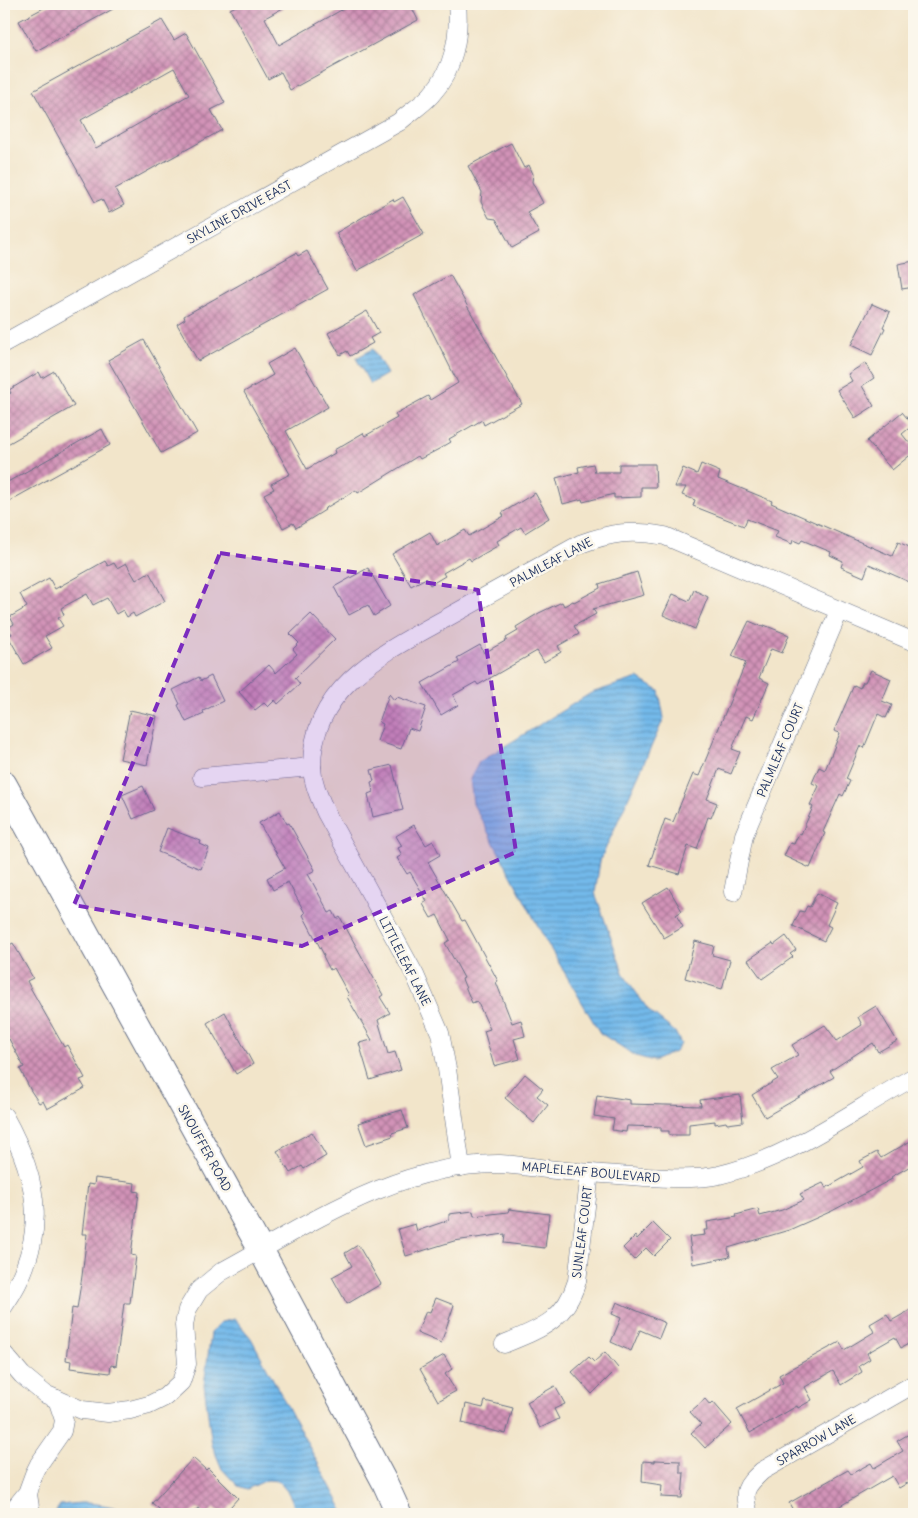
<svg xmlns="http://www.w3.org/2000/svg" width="918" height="1518" font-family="Delius,sans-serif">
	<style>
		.water { fill: url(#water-rules); stroke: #4774a4 }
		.building { fill: url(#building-cross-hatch); fill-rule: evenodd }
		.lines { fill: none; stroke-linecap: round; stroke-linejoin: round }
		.minor-casing { stroke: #666f84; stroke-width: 19 }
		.secondary-casing { stroke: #666f84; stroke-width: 27 }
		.minor { stroke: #fff; stroke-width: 18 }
		.secondary { stroke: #fff; stroke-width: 25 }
		.marked { fill: #7b2cbf; fill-opacity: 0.2; stroke: #7b2cbf; stroke-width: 4; stroke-dasharray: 10 6; stroke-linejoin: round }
		.labels { text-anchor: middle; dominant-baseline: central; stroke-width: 5; stroke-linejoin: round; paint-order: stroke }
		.street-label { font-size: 12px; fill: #1b2f5e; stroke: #fbf7ec }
	</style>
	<defs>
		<pattern id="water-rules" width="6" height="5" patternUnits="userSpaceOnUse" patternTransform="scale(1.25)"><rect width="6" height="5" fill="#73b9ea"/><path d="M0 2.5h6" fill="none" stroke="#5e97c1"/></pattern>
		<pattern id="building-cross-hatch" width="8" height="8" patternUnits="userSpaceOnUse" patternTransform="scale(1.25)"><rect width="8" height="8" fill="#d293b7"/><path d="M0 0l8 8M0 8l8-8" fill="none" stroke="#aa7898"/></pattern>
	</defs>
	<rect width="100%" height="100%" fill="#fbf7ec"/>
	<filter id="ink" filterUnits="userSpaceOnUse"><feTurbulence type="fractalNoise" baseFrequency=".02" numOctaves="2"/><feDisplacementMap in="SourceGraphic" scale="10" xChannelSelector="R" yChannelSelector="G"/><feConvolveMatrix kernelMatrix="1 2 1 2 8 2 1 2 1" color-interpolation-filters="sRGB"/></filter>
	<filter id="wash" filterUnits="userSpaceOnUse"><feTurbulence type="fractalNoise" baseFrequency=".0096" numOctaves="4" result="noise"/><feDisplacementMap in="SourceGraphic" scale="20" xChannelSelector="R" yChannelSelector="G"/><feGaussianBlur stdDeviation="1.12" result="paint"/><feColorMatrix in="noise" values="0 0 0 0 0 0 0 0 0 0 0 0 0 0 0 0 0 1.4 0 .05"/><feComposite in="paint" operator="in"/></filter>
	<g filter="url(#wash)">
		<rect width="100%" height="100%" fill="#f2e5ca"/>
		<g class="water">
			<path d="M373,349L387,374L370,384L356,358Z"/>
			<path d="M638,678L659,691L664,718L600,861L595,893L624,975L649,1011L675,1032L681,1044L675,1052L654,1061L636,1056L600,1033L546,941L473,804L470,779L479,762L591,693Z"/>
			<path d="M235,1319L251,1338L345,1514H293C296,1501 287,1490 278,1481L267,1480L247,1489L238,1486L222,1469L212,1445L204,1385L211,1333L221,1322Z"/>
			<path d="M81,1503C100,1503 116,1507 134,1514H54L60,1505Z"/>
		</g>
		<g id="blocks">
			<g class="building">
				<path d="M51,4H122L36,51L19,21Z"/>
				<path d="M240,4H290L265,18L279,45L352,4H410L418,20L290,90L281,72L268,79L230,9Z"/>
				<path d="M162,20L174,40L186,33L225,103L211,110L222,130L115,189L124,205L109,213L102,199L95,202L33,91ZM174,68L189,95L96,148L81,120Z"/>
				<path d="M511,143L524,168L529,165L533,174L532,182L543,203L527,212L539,233L512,248L496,219L489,218L481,202L482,192L468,166Z"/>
				<path d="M403,197L424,234L357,271L336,233L393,199L394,202Z"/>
				<path d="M307,251L328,289L198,361L177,324L185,319L184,316L296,253L298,256Z"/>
				<path d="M914,261V287L902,289L898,264Z"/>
				<path d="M450,275L522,404L484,425L482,420L449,439L451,442L439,449L420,459L418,456L358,493L356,490L324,509L325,510L296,528L293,523L283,528L264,494L274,489L271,484L290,474L244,392L273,375L267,364L295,348L328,407L286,431L307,469L335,453L334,450L363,433L365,436L397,418L395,414L428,396L430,400L458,383L414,295Z"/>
				<path d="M872,304L890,312L883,327L885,328L872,355L851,345Z"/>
				<path d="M367,311L379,333L370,338L373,343L350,356L347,351L340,355L328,333Z"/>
				<path d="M144,340L197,433L161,453L108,360Z"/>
				<path d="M865,363L874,378L862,386L874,406L855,418L837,390L852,381L848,374Z"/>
				<path d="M54,371L74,406L4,446V397L11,393L9,390L39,372L42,378Z"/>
				<path d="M902,412L913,425L902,434L914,449V452L892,470L867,441Z"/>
				<path d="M102,429L110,445L4,504V484Z"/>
				<path d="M593,464L595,472H619V464H655L656,487H641V497L614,498V494L583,502L582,499L563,504L556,478L579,472L578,467Z"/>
				<path d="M701,464L720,472L718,479L772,501L771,503L892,556L898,542L914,549V584L869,564L864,577L841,567L843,561L830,555L831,552L802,540L800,543L793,540L792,544L775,537L778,531L747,519L744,526L693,506L695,500L682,495L686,487H675L683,468L697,474Z"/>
				<path d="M535,493L549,518L525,533L521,527L497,541L499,545L471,561L469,558L443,573L445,576L430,585L426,578L411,586L392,554L430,532L437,546L465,530L469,536L504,516L502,513Z"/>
				<path d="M105,561L108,566L114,563L117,568L126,563L136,580L149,572L165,601L135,617L133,613L127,617L123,610L116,614L107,598L93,605L87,594L61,608L64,615L58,618L63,626L45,636L52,648L24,664L8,636L12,634L8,628L14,624L10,617L27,607L20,594L49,578L55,589Z"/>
				<path d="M368,568L390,606L374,616L368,605L349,615L334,587Z"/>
				<path d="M637,572L644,595L593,609L596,614L574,626L579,634L558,646L561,652L544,662L537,651L478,685L476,682L453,695L458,705L441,715L422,683L459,662L457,658L480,645L484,653L507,640L506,638L518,631L516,627L539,613L562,602L564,606L573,601L574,602L600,588L599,584Z"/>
				<path d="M694,590L708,597L695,629L663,615L673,594L689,601Z"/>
				<path d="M311,614L335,639L295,678L300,684L278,704L275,700L268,707L264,703L255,710L239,692L269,665L276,673L297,654L293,649L299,643L290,634Z"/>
				<path d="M749,621L763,627L764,625L789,635L782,653L771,649L759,678L769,683L753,719L746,716L732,749L740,752L731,774L719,769L707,799L717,803L711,818L708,817L697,849L688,846L679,874L649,865L665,819L673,822L693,774L699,776L746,662L732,656Z"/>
				<path d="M871,670L891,679L882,701L892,705L886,718L878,714L864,748L860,746L846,779L850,781L843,796L840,794L823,832L825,833L810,868L784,856L790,843L794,844L799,833L801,834L813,807L810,805L819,786L812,783L819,767L825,770L840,733L834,731L854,685L860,688L863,682H865Z"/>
				<path d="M211,676L223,701L203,711L204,714L186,722L178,705L180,704L173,690L199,677L201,681Z"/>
				<path d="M389,694L394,700L397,697L426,707L418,731L409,728L401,749L377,741L383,724L379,722Z"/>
				<path d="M130,710L157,716L147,765L120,759Z"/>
				<path d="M392,765L403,810L373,817L368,794L373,792L371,782L374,781L371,770Z"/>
				<path d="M143,786L154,810L133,819L122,795Z"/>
				<path d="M280,811L287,824L289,823L315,870L308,874L329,913L333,911L337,919L340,917L383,995L380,997L390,1013L378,1020L388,1054L395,1052L401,1070L370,1080L359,1043L372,1040L347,997L349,995L334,968L330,970L323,956L324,955L303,915L305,913L288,882L273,890L267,878L285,868L259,823Z"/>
				<path d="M414,825L426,845L433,841L440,855L428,862L462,921L465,920L498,981L496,982L512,1023L521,1020L525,1036L514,1039L520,1059L494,1066L484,1031L490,1029L477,1001L472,1003L462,979L464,978L445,943L450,940L437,915L431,918L423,904L427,901L410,872L407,874L397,858L402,855L398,848L402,846L396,836Z"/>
				<path d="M167,828L201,841L200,844L209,848L201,869L158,852Z"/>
				<path d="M668,887L682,911L676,915L683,927L664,938L642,903Z"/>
				<path d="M817,893L837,903L827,925L831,927L824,941L793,926L800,911L804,912L807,906L810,907Z"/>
				<path d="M786,936L796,950L790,954L793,957L762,979L748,960L773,943L774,945Z"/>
				<path d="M695,941L714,946L712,955L730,960L722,989L685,978Z"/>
				<path d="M13,943L33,978L27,981L31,989L64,1047L67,1045L85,1078L80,1080L85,1088L47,1109L43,1101L39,1103L31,1091L20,1069L24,1067L9,1039L4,1043V948Z"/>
				<path d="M876,1006L897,1041L878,1052L873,1043L830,1071L834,1077L765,1117L752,1095L778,1079L772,1070L798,1055L792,1045L825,1025L837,1041L862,1025L858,1017Z"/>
				<path d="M225,1012L253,1064L236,1074L207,1023Z"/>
				<path d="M525,1074L543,1089L537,1096L548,1105L534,1123L505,1098Z"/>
				<path d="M597,1095L630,1100V1104L701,1106L700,1100L740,1095L743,1122L727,1124L726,1122L715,1124V1121L689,1124V1135H669V1131H661V1127L627,1126L626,1132L612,1130L614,1119L594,1116Z"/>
				<path d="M402,1110L408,1128L392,1133L393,1136L366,1145L358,1123Z"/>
				<path d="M312,1132L326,1156L304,1169L302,1166L290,1173L277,1151Z"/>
				<path d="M914,1139V1164L891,1177L892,1179L832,1211L789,1230L728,1248L730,1257L693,1264L689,1237L705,1235L704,1230H708L707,1222L737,1217L736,1215L758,1209L760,1216L782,1210L804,1200L800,1194L823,1183L826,1188L863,1167L860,1161L877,1152L881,1158Z"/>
				<path d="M95,1178L135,1183L134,1191L139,1192L131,1255L136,1256L130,1303H124L116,1366L111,1365L110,1373L70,1368L71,1361L66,1360L72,1308L77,1309L82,1276L87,1234H82L88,1184L94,1185Z"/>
				<path d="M509,1209L549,1214L545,1248L504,1243L505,1234L454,1241L406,1256L398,1229L415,1224L417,1231L449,1220V1214L473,1211L474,1216L508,1212Z"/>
				<path d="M653,1223L670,1240L654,1256L646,1248L634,1260L623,1248L635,1236L637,1239Z"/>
				<path d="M358,1245L381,1284L347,1304L332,1277L352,1266L345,1253Z"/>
				<path d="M436,1298L454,1305L441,1343L417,1333L426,1311L430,1312Z"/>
				<path d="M617,1302L665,1323L659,1338L640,1330L631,1351L611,1342L621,1318L612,1314Z"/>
				<path d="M914,1308V1341L901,1348L895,1337L867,1353L870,1359L859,1366L862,1372L841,1385L833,1371L805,1387L812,1400L798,1408L797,1406L750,1433L737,1409L783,1383L779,1375L840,1342L844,1350L874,1332L870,1324L887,1314L891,1321Z"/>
				<path d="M605,1352L618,1368L592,1394L572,1372L589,1357L594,1362Z"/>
				<path d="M444,1355L452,1369L445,1374L456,1391L438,1401L420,1369Z"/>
				<path d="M555,1386L565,1404L554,1409L559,1419L540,1428L527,1402Z"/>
				<path d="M705,1399L710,1405L713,1402L732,1424L705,1448L691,1433L701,1424L690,1412Z"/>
				<path d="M485,1401L513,1408L506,1434L462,1423L466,1404L483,1408Z"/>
				<path d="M914,1431V1479L899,1488L892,1476L826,1514H795L789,1503L848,1470L851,1474L871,1463L874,1468L903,1451L897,1441Z"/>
				<path d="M193,1458L206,1470L208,1468L238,1498L224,1514L214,1508L208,1514H205L198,1508L191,1514H165L152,1503Z"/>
				<path d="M655,1460L680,1461V1473H684L682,1498L661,1497L662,1485L642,1482L643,1461L655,1462Z"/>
			</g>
		</g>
	</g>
	<g filter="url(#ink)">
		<use href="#blocks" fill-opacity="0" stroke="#666f84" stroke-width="1"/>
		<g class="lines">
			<g class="minor-casing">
				<g id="minor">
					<path d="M4,343L399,122C409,113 422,105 431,95C454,70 460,35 457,4"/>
					<path d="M202,777L312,767"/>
					<path d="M733,892L744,835L839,611"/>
					<path d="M4,1116C41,1182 49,1240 4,1306"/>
					<path d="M461,1167L447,1069L440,1033L415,975L326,813C320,799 312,782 312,766C312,684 389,650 450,616C494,592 537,568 580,544C613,532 631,530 665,536L914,642"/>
					<path d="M504,1344C540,1329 565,1321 577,1281L590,1173"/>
					<path d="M4,1354L22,1375L45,1394L82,1410L108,1413L130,1410L149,1405L165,1397L181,1382L187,1364L184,1325L187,1310L199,1290L221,1272C308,1225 397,1163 500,1164C519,1165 538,1168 556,1170C586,1173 617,1175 647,1177C670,1178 695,1180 719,1175C791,1158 850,1112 914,1077"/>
					<path d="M30,1487L28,1494L31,1514"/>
					<path d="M10,1514L27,1493L34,1474L39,1464L62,1431L64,1420L57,1399"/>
					<path d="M749,1514C742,1491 745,1487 762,1471L914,1384"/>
				</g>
			</g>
			<g class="secondary-casing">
				<path id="secondary" d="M4,784L261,1250L385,1483L399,1514"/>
			</g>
			<use href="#minor" class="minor"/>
			<use href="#secondary" class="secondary"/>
		</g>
	</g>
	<path class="marked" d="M220,553L478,590L516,852L302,946L74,905Z"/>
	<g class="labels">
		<g class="street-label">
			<text transform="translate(239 212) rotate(-29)">SKYLINE DRIVE EAST</text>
			<text transform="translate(551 562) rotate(-28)">PALMLEAF LANE</text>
			<text transform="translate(780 750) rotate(-67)">PALMLEAF COURT</text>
			<text transform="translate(405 961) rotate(63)">LITTLELEAF LANE</text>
			<text transform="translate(205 1148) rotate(61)">SNOUFFER ROAD</text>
			<text transform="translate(591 1172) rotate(5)">MAPLELEAF BOULEVARD</text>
			<text transform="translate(582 1232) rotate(-83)">SUNLEAF COURT</text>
			<text transform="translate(816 1440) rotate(-30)">SPARROW LANE</text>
		</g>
	</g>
	<rect width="918" height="1518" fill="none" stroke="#fbf7ec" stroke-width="20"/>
</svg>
